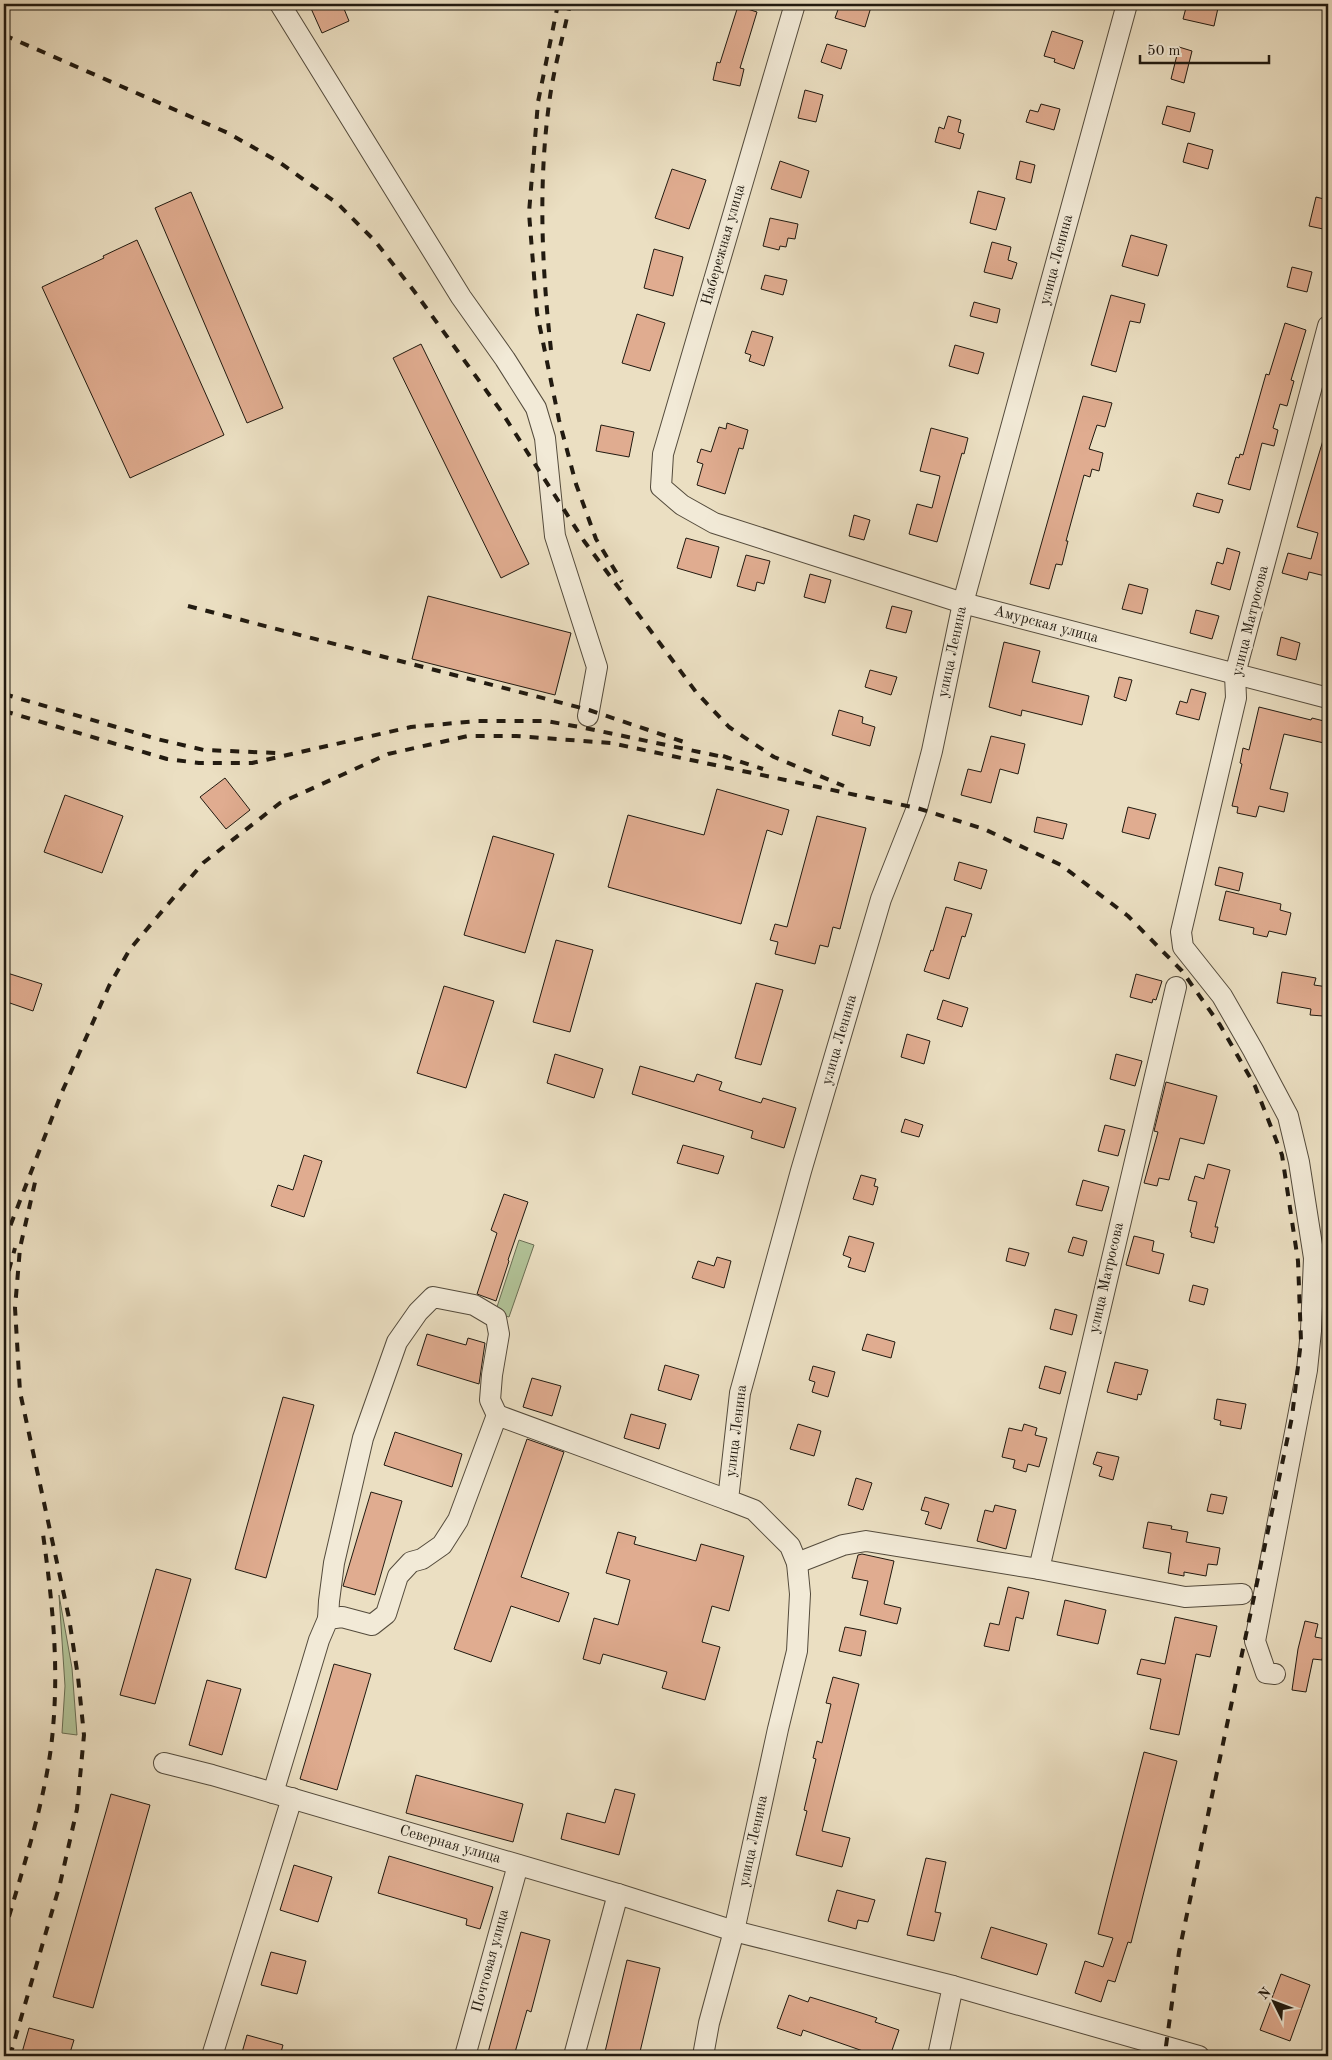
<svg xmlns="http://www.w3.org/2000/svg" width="1332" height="2060" font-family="'Old Standard TT',serif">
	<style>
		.green { fill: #b2c398; stroke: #6a6e54 }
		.building { fill: #e0ac90; stroke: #211a10 }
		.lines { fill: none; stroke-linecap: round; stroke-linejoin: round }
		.minor-casing { stroke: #544b3c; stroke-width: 22 }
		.minor { stroke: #f2ead7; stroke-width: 20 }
		.rail { stroke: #211a10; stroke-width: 4; stroke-dasharray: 9 9; stroke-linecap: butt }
		.labels { text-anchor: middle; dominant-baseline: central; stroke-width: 4.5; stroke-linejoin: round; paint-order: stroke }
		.street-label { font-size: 15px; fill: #211a10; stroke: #f2ead7 }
	</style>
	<rect width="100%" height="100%" fill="#ebdfc2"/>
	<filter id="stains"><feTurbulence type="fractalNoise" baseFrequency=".004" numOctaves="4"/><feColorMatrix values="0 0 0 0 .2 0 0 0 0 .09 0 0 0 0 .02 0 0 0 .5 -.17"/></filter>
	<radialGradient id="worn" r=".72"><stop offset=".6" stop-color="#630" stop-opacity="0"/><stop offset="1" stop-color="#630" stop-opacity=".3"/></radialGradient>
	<g class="green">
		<path d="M519,1240L534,1245L509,1317L495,1313Z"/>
		<path d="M59,1595L72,1668L77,1735L62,1733L65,1686Z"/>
	</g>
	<g class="building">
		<path d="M309,4H342L349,21L322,33Z"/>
		<path d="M840,4H859L871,7L865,27L835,18Z"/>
		<path d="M1187,4H1213L1212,7L1218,8L1214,26L1183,19Z"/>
		<path d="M738,6L757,12L740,68L744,69L740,86L713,80L717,62L720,63Z"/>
		<path d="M1052,31L1083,41L1074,69L1054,62L1055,59L1044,56Z"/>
		<path d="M827,44L847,50L841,69L821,62Z"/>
		<path d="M1179,47L1192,51L1184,83L1171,79Z"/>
		<path d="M805,90L823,95L816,122L798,118Z"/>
		<path d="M1041,104L1060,109L1054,130L1026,122L1030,110L1038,112Z"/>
		<path d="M1167,106L1195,113L1190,132L1162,124Z"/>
		<path d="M948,116L961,120L958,132L964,134L960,149L935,142L939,127L944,129Z"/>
		<path d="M1188,143L1213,150L1208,169L1183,162Z"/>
		<path d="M780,161L809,171L801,198L771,189Z"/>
		<path d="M1020,161L1035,165L1031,183L1016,179Z"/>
		<path d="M672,169L706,180L689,229L655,218Z"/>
		<path d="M978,191L1005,198L996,230L970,223Z"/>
		<path d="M191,192L283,408L247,423L155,208Z"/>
		<path d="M1316,197L1328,200V230L1309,226Z"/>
		<path d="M770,218L798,224L795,239L788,238L786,247L780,246L779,250L763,246Z"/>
		<path d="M1131,235L1167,245L1158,276L1122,266Z"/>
		<path d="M137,240L224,435L130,478L42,287L104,258L103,256Z"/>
		<path d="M992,242L1011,247L1008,260L1017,263L1012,279L984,272Z"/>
		<path d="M654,249L683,257L673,296L644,288Z"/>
		<path d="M1292,267L1312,272L1307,292L1287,287Z"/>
		<path d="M765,275L787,280L783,295L761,289Z"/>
		<path d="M1111,295L1145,304L1140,323L1130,321L1116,372L1091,365Z"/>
		<path d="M974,302L1000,309L997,323L970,316Z"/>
		<path d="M637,314L665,323L650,371L622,363Z"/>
		<path d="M1285,323L1306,330L1291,380L1294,381L1287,406L1280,404L1273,428L1278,430L1274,446L1262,443L1250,490L1228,484L1236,457L1239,458L1240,454L1243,455L1266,374L1269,375Z"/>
		<path d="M752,331L773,337L764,366L749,361L751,355L745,353Z"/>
		<path d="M421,344L529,564L501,578L393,358Z"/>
		<path d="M955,345L984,353L978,374L949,366Z"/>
		<path d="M1083,396L1112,403L1105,427L1097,425L1089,449L1103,453L1099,471L1092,469L1090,477L1084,475L1066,541H1068L1062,565L1056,564L1049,589L1030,584Z"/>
		<path d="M727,423L748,430L743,449L739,448L725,494L697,485L703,464L697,462L701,449L711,452L719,427L726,429Z"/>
		<path d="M601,425L634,432L629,457L596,451Z"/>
		<path d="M931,428L968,438L964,454L962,453L937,542L909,534L917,504L932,508L940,476L920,471Z"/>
		<path d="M1324,437L1328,438V504L1327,510L1328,511V564L1325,576L1309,572L1307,580L1282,573L1288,553L1311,559L1318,533L1297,527Z"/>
		<path d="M1197,493L1223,500L1219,513L1193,506Z"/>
		<path d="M854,515L870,520L864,540L849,536Z"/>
		<path d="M686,538L719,547L711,578L677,568Z"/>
		<path d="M1227,548L1240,552L1230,590L1211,584L1217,562L1223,564Z"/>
		<path d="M746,555L770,561L764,584L757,582L755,591L737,586Z"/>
		<path d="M810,574L831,580L825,603L804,597Z"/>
		<path d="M1129,584L1148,589L1142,614L1122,609Z"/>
		<path d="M428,596L571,633L555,695L412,659Z"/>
		<path d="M892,606L912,611L906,633L886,628Z"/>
		<path d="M1196,610L1219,616L1212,639L1190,633Z"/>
		<path d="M1281,637L1300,643L1296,660L1277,655Z"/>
		<path d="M1004,642L1040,651L1032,682L1089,696L1082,725L1022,710L1021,716L989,707Z"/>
		<path d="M870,670L897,677L891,695L865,687Z"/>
		<path d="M1119,677L1132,680L1126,701L1114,697Z"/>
		<path d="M1191,689L1206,693L1199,720L1176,714L1180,701L1187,703Z"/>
		<path d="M1259,707L1311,720L1312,718L1328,722V737L1325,736L1324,743L1284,734L1270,789L1288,793L1284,812L1259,806L1256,817L1237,813L1238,807L1232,806L1242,764L1240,763L1243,748L1249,750Z"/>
		<path d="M839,710L863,717L862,723L875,727L870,746L832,735Z"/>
		<path d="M991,736L1025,744L1018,774L1000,769L991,803L961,795L968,769L981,772Z"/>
		<path d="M225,778L250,810L226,829L200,797Z"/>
		<path d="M717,789L789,810L782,835L767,830L741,924L608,887L628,815L704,835Z"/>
		<path d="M65,795L123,816L102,873L44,852Z"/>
		<path d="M1128,807L1156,814L1149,839L1122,832Z"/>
		<path d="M817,816L866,828L840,929L833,927L828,947L820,945L815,964L775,954L778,942L770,940L775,924L787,927Z"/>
		<path d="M1037,817L1067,824L1063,839L1034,832Z"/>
		<path d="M493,836L554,854L525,953L464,935Z"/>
		<path d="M959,862L987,870L981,889L954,880Z"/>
		<path d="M1219,867L1243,873L1239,891L1215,885Z"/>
		<path d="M1226,891L1281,904L1280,910L1291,913L1286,935L1269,931L1267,937L1253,934L1254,928L1219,920Z"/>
		<path d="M946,907L972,914L965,937L962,936L949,979L924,971L931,950L933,951Z"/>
		<path d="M556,940L593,950L570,1032L533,1022Z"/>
		<path d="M4,972L42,984L33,1011L4,1001Z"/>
		<path d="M1282,972L1316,978L1314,985L1328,987L1323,1016L1310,1015L1311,1009L1277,1003Z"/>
		<path d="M1136,974L1162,981L1156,1000L1153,999L1152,1003L1130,997Z"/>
		<path d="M756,983L783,990L761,1065L735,1058Z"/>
		<path d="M444,986L494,1001L466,1088L417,1073Z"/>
		<path d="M943,1000L968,1008L962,1027L937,1019Z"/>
		<path d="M907,1034L930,1041L924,1064L901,1057Z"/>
		<path d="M555,1054L603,1069L594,1098L547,1083Z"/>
		<path d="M1116,1054L1142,1061L1135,1086L1110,1079Z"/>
		<path d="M640,1066L694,1082L697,1074L722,1082L719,1090L761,1103L763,1098L796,1108L784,1148L751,1138L753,1131L632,1094Z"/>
		<path d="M1166,1082L1217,1096L1204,1144L1180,1138L1169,1180L1159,1178L1157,1186L1144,1183L1158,1132L1154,1131Z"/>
		<path d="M905,1119L923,1125L919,1137L901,1132Z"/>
		<path d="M1105,1125L1125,1130L1118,1156L1098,1151Z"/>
		<path d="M683,1145L724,1156L718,1174L677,1163Z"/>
		<path d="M304,1155L322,1161L304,1217L271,1206L278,1185L293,1190Z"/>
		<path d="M1208,1164L1230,1170L1215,1227H1218L1214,1243L1191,1237L1192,1233L1190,1232L1197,1202L1188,1200L1195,1176L1204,1179Z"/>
		<path d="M861,1175L876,1179L874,1186L878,1187L873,1205L853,1199Z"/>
		<path d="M1083,1180L1109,1187L1102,1211L1076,1205Z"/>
		<path d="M504,1194L528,1202L508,1260L509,1261L496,1301L477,1294L497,1233L491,1230Z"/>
		<path d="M849,1236L874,1243L865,1272L848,1267L851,1258L843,1255Z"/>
		<path d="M1134,1236L1154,1241L1152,1251L1164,1254L1159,1274L1126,1265Z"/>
		<path d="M1073,1237L1087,1241L1083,1256L1068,1252Z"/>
		<path d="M1009,1248L1029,1253L1025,1266L1006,1261Z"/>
		<path d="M717,1257L731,1261L724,1288L692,1278L698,1261L714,1266Z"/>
		<path d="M1193,1285L1208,1289L1204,1305L1189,1301Z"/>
		<path d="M1055,1309L1077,1315L1072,1335L1050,1329Z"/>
		<path d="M427,1334L466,1345L468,1338L485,1343L479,1384L417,1365Z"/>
		<path d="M867,1334L895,1342L891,1358L862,1350Z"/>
		<path d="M1115,1362L1148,1370L1141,1395L1138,1394L1137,1400L1107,1392Z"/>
		<path d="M665,1365L699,1375L691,1400L658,1390Z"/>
		<path d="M813,1366L835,1372L828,1397L812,1392L815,1382L809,1380Z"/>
		<path d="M1045,1366L1066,1372L1060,1394L1039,1388Z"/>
		<path d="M532,1378L561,1386L552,1416L523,1407Z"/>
		<path d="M283,1397L314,1405L266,1578L235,1569Z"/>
		<path d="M1217,1399L1246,1404L1241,1429L1220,1425L1221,1421L1214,1419Z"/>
		<path d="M631,1414L666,1424L659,1449L624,1438Z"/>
		<path d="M798,1424L821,1431L814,1456L790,1449Z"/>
		<path d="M1024,1424L1037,1428L1035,1435L1047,1438L1039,1467L1028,1464L1026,1472L1013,1468L1015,1460L1002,1457L1009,1428L1022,1431Z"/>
		<path d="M395,1432L462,1454L452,1487L384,1465Z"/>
		<path d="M527,1439L564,1452L521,1577L569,1593L559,1622L511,1606L491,1662L454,1649Z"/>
		<path d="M1097,1452L1119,1457L1113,1480L1099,1476L1102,1467L1093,1464Z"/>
		<path d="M856,1478L872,1483L863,1510L848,1505Z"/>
		<path d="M371,1492L402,1501L375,1595L343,1586Z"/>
		<path d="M1211,1494L1227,1497L1223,1514L1207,1511Z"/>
		<path d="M925,1497L949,1504L941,1529L925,1524L929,1512L921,1510Z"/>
		<path d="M995,1505L1016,1510L1006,1549L977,1541L985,1510L993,1512Z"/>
		<path d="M1148,1522L1172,1526L1171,1529L1188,1532L1186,1542L1220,1548L1217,1565L1208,1564L1206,1576L1184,1572V1576L1168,1573L1171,1553L1143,1548Z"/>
		<path d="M618,1532L636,1537L634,1544L696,1561L701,1544L744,1556L729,1611L712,1606L702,1642L720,1647L705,1700L662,1688L667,1672L603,1654L600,1664L583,1659L594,1618L618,1625L630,1580L606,1573Z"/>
		<path d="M862,1554L894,1561L884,1604L901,1608L897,1624L860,1615L868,1581L852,1578L858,1555Z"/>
		<path d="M156,1569L191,1579L155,1704L120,1695Z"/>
		<path d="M1008,1587L1029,1592L1023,1619L1016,1617L1009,1651L984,1646L990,1623L999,1625Z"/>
		<path d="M1065,1600L1106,1610L1098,1644L1057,1635Z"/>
		<path d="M1175,1617L1217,1626L1210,1657L1196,1654L1179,1735L1150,1729L1161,1679L1137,1674L1141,1659L1165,1664Z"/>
		<path d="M1305,1621L1318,1624L1315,1637L1326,1639L1322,1660L1313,1659L1306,1692L1292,1690L1298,1649Z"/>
		<path d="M845,1627L866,1631L861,1656L839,1651Z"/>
		<path d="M334,1664L371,1674L337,1790L300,1779Z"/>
		<path d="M833,1677L859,1684L822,1831L850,1838L842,1867L796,1855L807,1811L804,1810L816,1759L813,1758L817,1741L822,1743L831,1704L826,1703Z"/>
		<path d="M207,1680L241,1689L222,1755L189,1745Z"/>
		<path d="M1144,1752L1177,1761L1131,1943L1128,1942L1115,1982L1108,1980L1101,2002L1075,1993L1085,1961L1103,1967L1113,1938L1098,1934Z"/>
		<path d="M416,1775L523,1804L513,1842L406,1813Z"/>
		<path d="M615,1789L635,1794L619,1855L561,1839L567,1813L605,1823Z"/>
		<path d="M111,1794L150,1805L93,2008L53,1997Z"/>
		<path d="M389,1856L493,1887L480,1929L466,1925L467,1919L378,1893Z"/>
		<path d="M926,1858L946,1862L935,1912L941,1913L934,1941L907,1935Z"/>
		<path d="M294,1865L332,1877L318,1922L280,1910Z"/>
		<path d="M837,1890L875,1900L868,1922L858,1920L856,1929L828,1921Z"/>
		<path d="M991,1927L1047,1944L1037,1975L981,1958Z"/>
		<path d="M521,1932L550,1940L531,2012L527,2010L514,2056H487Z"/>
		<path d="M271,1952L306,1961L297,1994L261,1985Z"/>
		<path d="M627,1960L660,1968L639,2056H604Z"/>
		<path d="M1281,1974L1310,1985L1290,2041L1260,2030Z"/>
		<path d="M789,1995L808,2002L810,1997L852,2010L877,2018L875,2022L899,2030L890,2056H861L863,2051L803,2030L801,2036L777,2028Z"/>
		<path d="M29,2028L74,2040L69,2056H21Z"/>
		<path d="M247,2035L283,2045L280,2056H241Z"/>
	</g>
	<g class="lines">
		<g class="minor-casing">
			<g id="minor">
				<path d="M280,4L461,297L505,359L536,408L545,438L555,536L597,667L588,716"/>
				<path d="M795,4L663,454L661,487L682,505L714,523L963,603L1328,698"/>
				<path d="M797,1563L843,1545L866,1541L1039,1569L1185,1597L1242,1594"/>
				<path d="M1039,1569L1176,987"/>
				<path d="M328,1619L329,1601L334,1563L363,1438L397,1342L418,1312L433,1297L474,1305L496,1318L499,1334L492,1375L490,1400L497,1415"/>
				<path d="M1275,1674L1266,1673L1255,1641L1307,1370L1311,1331L1314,1258L1299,1162L1288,1116L1253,1050L1222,996L1183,947L1181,932L1236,698L1235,674L1328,326"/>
				<path d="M164,1763L212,1775L618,1894L734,1931L953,1986L1199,2056"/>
				<path d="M273,1793L319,1640L328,1619L342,1617L372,1625L386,1614L398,1576L411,1562L422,1559L442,1545L458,1520L497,1415L728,1500"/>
				<path d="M212,2056L292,1798"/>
				<path d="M465,2056L518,1865"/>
				<path d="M574,2056L618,1894"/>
				<path d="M703,2056L709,2023L734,1931L778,1729L797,1651L800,1594L797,1563L790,1546L754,1510L728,1500L740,1393L801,1171L881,899L917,808L932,751L963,603L1127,4"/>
				<path d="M938,2056L953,1986"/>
			</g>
		</g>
		<use href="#minor" class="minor"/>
		<g class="rail">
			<path d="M558,4L538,102L529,213L537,313L559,420L576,484L596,539L622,582"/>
			<path d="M4,35L228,133L279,162L338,204L375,241L414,291L501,411L584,541L696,692L729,727L774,757L844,786"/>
			<path d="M551,350C542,269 538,186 549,104C553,71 563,37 570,4"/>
			<path d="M188,606L589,710L690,744"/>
			<path d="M4,694L157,739L204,750L276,753"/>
			<path d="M4,711L167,759L199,763H252L411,727L478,721H546L585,728L728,758"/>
			<path d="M723,756L763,769"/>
			<path d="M4,1242L62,1092L109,986L130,949L203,863L280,803L388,754L468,736H516L611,743L917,808L984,829L1061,865L1128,916L1182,971L1220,1025L1255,1086L1282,1155L1298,1261L1301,1341L1292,1417L1179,1952L1166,2046L1167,2056"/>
			<path d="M4,1288L15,1248"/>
			<path d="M4,1934C22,1870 48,1794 53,1728C59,1661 52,1600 43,1534"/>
			<path d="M10,2056L60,1884L77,1809L84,1735L78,1677L69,1618L20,1392L15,1308L20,1248L36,1178"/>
		</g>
	</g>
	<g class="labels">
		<g class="street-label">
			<text transform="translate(724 245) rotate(-74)">Набережная улица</text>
			<text transform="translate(1057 260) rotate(-75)">улица Ленина</text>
			<text transform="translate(1251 621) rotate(-76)">улица Матросова</text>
			<text transform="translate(1046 625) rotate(15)">Амурская улица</text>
			<text transform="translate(953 652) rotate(-78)">улица Ленина</text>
			<text transform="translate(840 1040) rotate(-74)">улица Ленина</text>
			<text transform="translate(1107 1278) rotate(-77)">улица Матросова</text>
			<text transform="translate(737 1431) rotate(-83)">улица Ленина</text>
			<text transform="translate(754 1841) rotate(-78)">улица Ленина</text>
			<text transform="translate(450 1845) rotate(16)">Северная улица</text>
			<text transform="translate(491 1961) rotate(-75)">Почтовая улица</text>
		</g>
	</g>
	<rect width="1332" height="2060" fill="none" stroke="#ebdfc2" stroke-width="20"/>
	<rect x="5" y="5" width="1322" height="2050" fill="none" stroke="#211a10" stroke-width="2.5"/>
	<rect x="10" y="10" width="1312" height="2040" fill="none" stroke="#211a10"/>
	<g transform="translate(1274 2002) rotate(312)" stroke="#f2ead7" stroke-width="4" paint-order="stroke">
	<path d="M0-4L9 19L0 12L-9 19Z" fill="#211a10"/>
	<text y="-8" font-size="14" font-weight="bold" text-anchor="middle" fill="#211a10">N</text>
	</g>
	<path d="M1140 55v8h129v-8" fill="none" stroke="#211a10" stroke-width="2.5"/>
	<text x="1147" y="55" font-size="15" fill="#211a10" stroke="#f2ead7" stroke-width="4" paint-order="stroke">50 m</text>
	<rect width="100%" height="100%" filter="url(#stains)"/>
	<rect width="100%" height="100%" fill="url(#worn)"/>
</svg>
